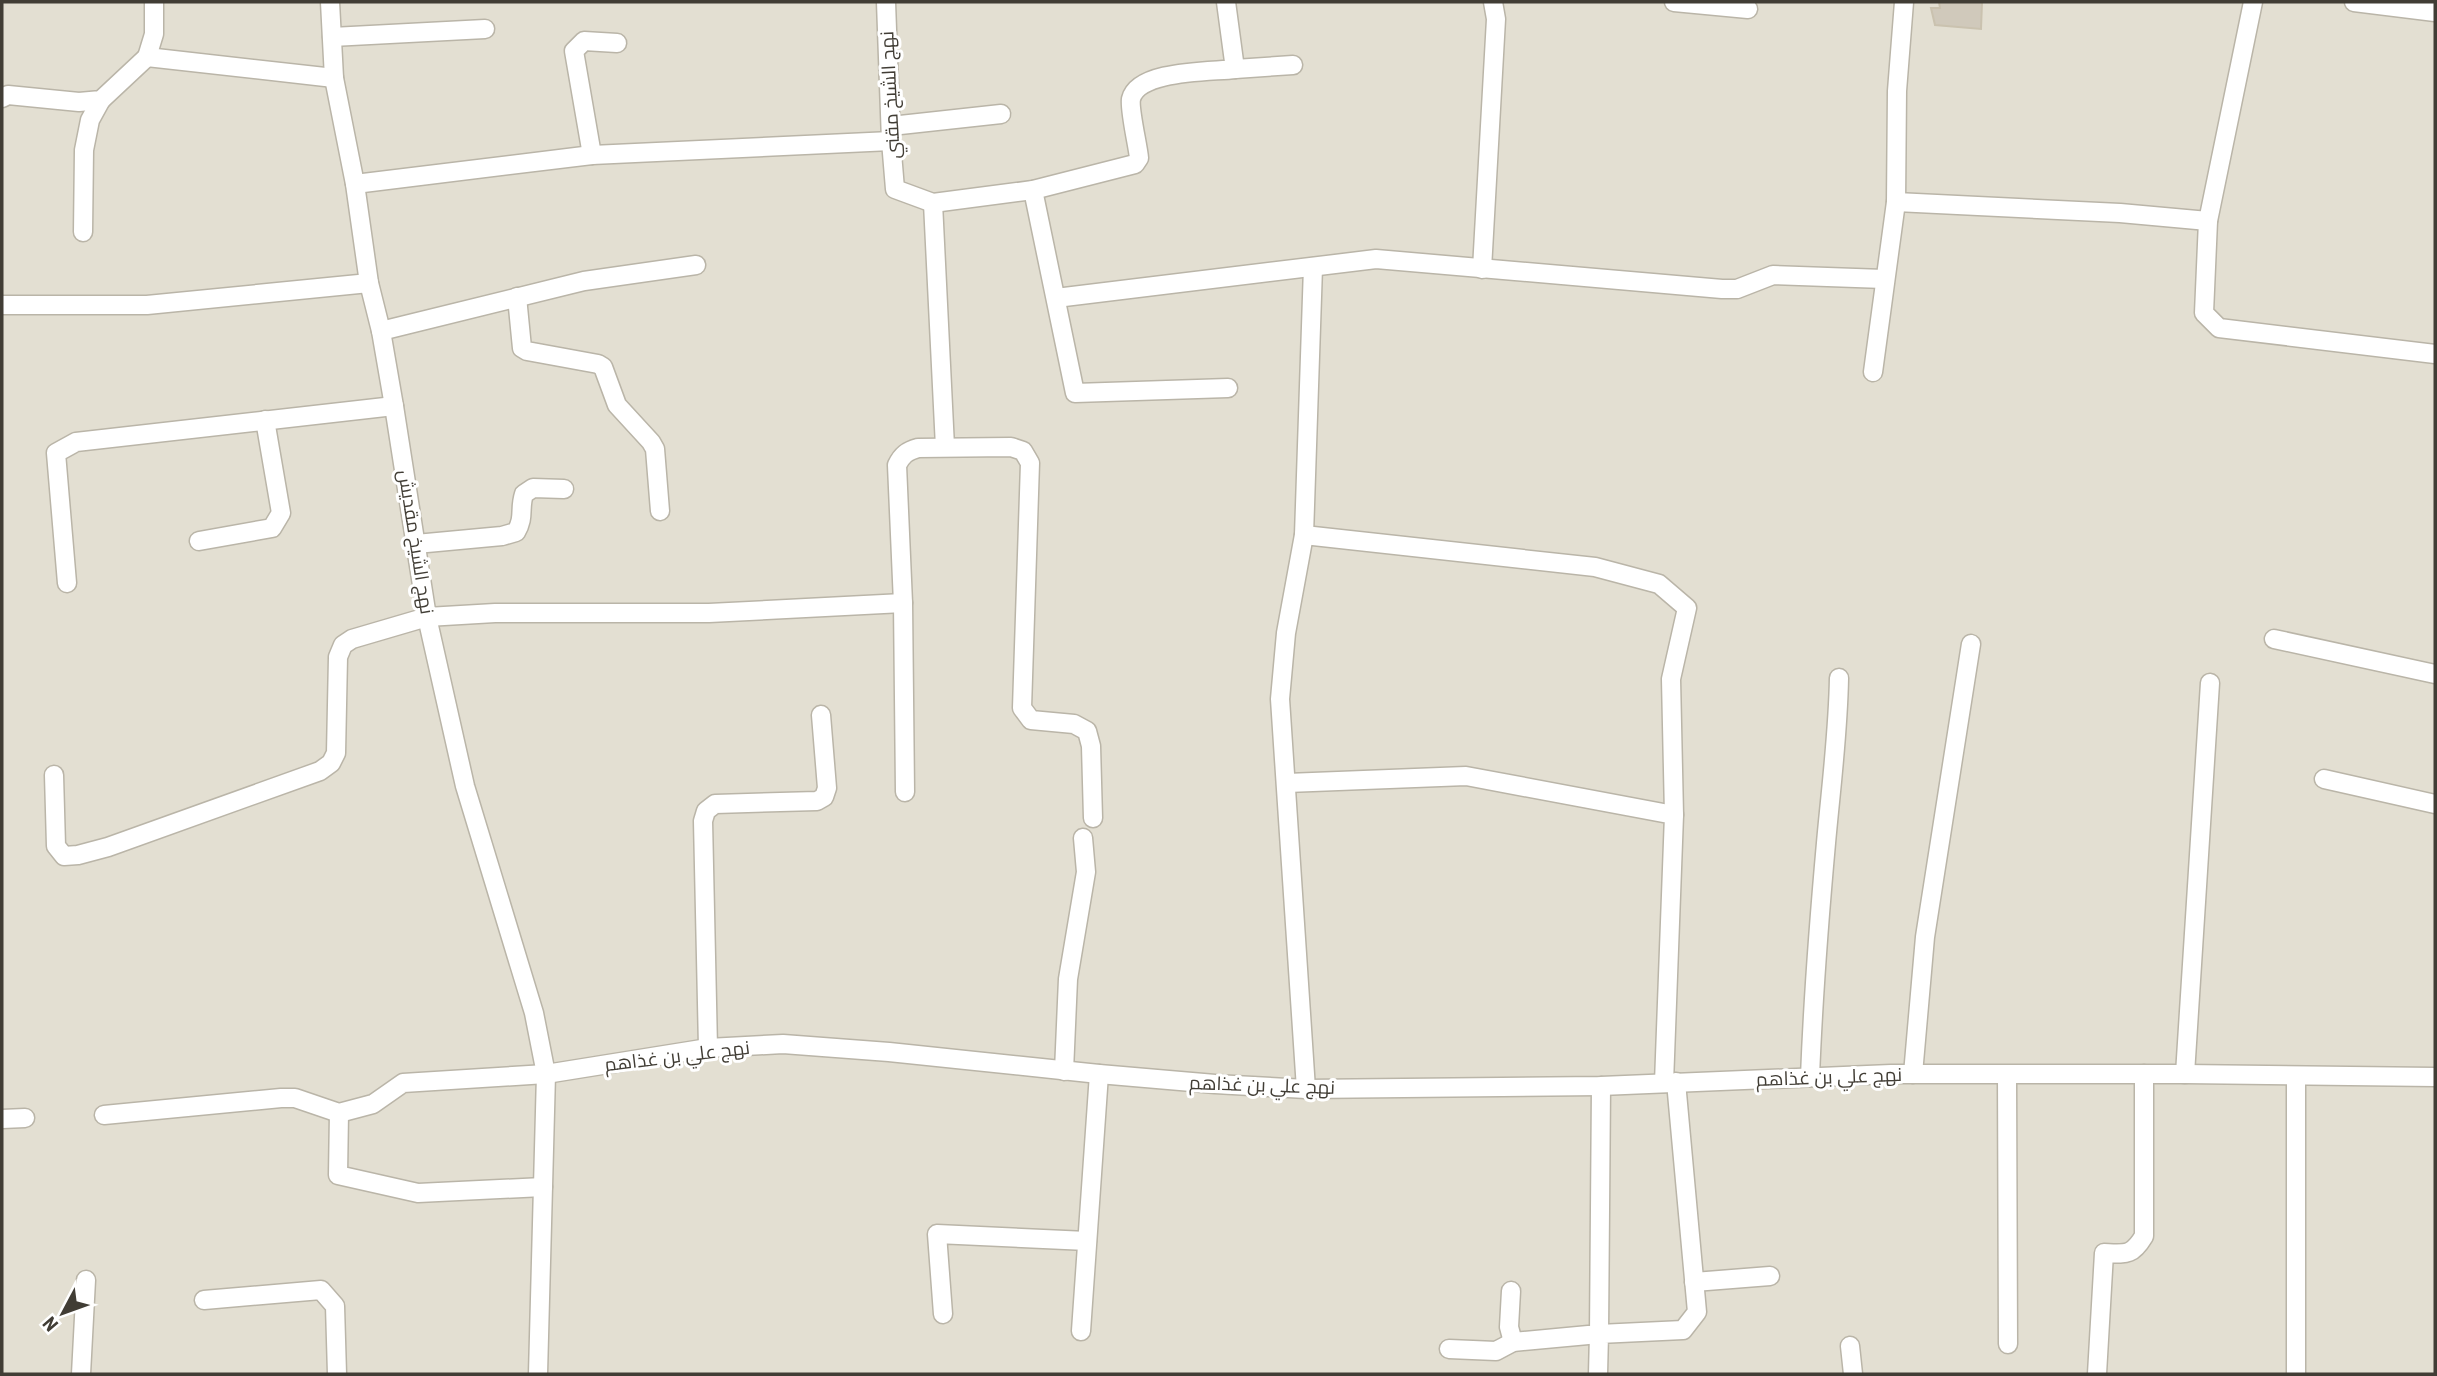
<svg xmlns="http://www.w3.org/2000/svg" width="2437" height="1376" font-family="'Roboto Condensed',Cairo,sans-serif">
	<style>
		.residential { fill: #e3dfd2 }
		.building { fill: #d0c9bb; stroke: #cac2af; stroke-width: 2 }
		.lines { fill: none; stroke-linecap: round; stroke-linejoin: round }
		.street-casing { stroke: #bab5a8; stroke-width: 21 }
		.street { stroke: #fff; stroke-width: 18 }
		.labels { text-anchor: middle; dominant-baseline: central; stroke-width: 6; stroke-linejoin: round; paint-order: stroke }
		.street-label { font-size: 19px; fill: #413d35; stroke: #fff }
	</style>
	<rect width="100%" height="100%" fill="#f0ede4"/>
	<rect class="residential" x="2" y="2" width="2433" height="1372"/>
	<path class="building" d="M1939,2H1982L1981,29L1935,25L1931,8H1940Z"/>
	<g class="lines">
		<g class="street-casing">
			<g id="street">
				<path d="M154,2V34L147,57L334,78"/>
				<path d="M330,2L334,78L355,184L369,283L381,331L394,406L427,617L465,786L534,1013L546,1074L538,1374"/>
				<path d="M886,2L891,141L895,189L933,203L1033,190L1135,164L1139,158C1138,146 1129,109 1131,99C1138,70 1210,72 1235,69L1226,2"/>
				<path d="M1674,2L1748,9"/>
				<path d="M2253,2L2208,221L2204,313L2219,328L2435,354"/>
				<path d="M2354,2L2435,12"/>
				<path d="M332,37L485,29"/>
				<path d="M1235,69L1293,65"/>
				<path d="M2,98L8,95L79,102L101,100L147,57"/>
				<path d="M891,126L1001,114"/>
				<path d="M592,155L574,51L584,41L617,43"/>
				<path d="M355,184L592,155L891,141"/>
				<path d="M1033,190L1075,393L1228,388"/>
				<path d="M1896,202L2120,213L2208,221"/>
				<path d="M933,203L945,447"/>
				<path d="M83,232L84,150L90,120L101,100"/>
				<path d="M1482,269L1496,19L1493,2"/>
				<path d="M517,297L522,348L527,351L598,364L603,367L617,405L651,442L655,449L660,511"/>
				<path d="M1056,298L1376,259L1722,289H1737L1773,275L1884,279"/>
				<path d="M2,305H147L369,283"/>
				<path d="M381,331L584,281L696,265"/>
				<path d="M1873,372L1896,202L1897,91L1904,2"/>
				<path d="M1304,535L1595,567L1659,584L1687,608L1671,679L1674,815"/>
				<path d="M199,541L272,528L281,513L265,420"/>
				<path d="M416,544L502,536L516,532C525,517 519,509 524,494L533,488L564,489"/>
				<path d="M67,583L56,453L76,442L394,406"/>
				<path d="M2274,639L2435,674"/>
				<path d="M54,775L56,846L64,856L78,855L108,847L320,771L331,763L336,753L338,657L343,645L352,639L427,617L495,613H709L903,603"/>
				<path d="M2324,779L2435,804"/>
				<path d="M1287,783L1466,776L1674,815L1664,1083"/>
				<path d="M905,792L903,603L897,465C902,455 907,451 918,448L1011,447L1023,451L1030,463L1022,708L1031,720L1074,724L1087,731L1091,746L1093,818"/>
				<path d="M708,1048L703,821L706,811L715,804L817,801L824,797L827,788L821,715"/>
				<path d="M1064,1071L1068,979L1086,872L1083,838"/>
				<path d="M1913,1074L1925,937L1971,644"/>
				<path d="M2185,1074L2210,683"/>
				<path d="M2007,1075L2008,1344"/>
				<path d="M1810,1077C1813,999 1819,921 1826,843C1831,787 1838,735 1839,678"/>
				<path d="M1306,1089L1280,699L1286,633L1304,535L1313,267"/>
				<path d="M339,1113L338,1175L418,1193L543,1187"/>
				<path d="M104,1115L281,1098H295L339,1113L373,1104L403,1083L546,1074L708,1048L783,1044L889,1052L1099,1074L1215,1084L1306,1089L1601,1086L1891,1074H2185L2435,1077"/>
				<path d="M2,1119L25,1118"/>
				<path d="M1694,1282L1770,1276"/>
				<path d="M1511,1291L1509,1327L1513,1342"/>
				<path d="M204,1300L321,1290L335,1306L337,1374"/>
				<path d="M943,1314L937,1234L1087,1241"/>
				<path d="M1081,1331L1099,1074"/>
				<path d="M1850,1346L1853,1374"/>
				<path d="M1449,1349L1496,1351L1513,1342L1599,1334L1601,1086"/>
				<path d="M81,1374L86,1280"/>
				<path d="M1598,1374L1599,1334L1683,1330L1697,1312L1676,1082"/>
				<path d="M2097,1374L2104,1253C2126,1254 2132,1256 2144,1236V1074"/>
				<path d="M2296,1374V1077"/>
			</g>
		</g>
		<use href="#street" class="street"/>
	</g>
	<g class="labels">
		<g class="street-label">
			<text transform="translate(890 95) rotate(-93)">نهج الشيخ مقني</text>
			<text transform="translate(416 542) rotate(81)">نهج الشيخ مقديش</text>
			<text transform="translate(677 1056) rotate(-7)">نهج علي بن غذاهم</text>
			<text transform="translate(1829 1077) rotate(-2)">نهج علي بن غذاهم</text>
			<text transform="translate(1262 1085) rotate(2)">نهج علي بن غذاهم</text>
		</g>
	</g>
	<rect width="2437" height="1376" fill="none" stroke="#413d35" stroke-width="7"/>
	<g transform="translate(63 1313) rotate(229)" stroke="#ffffff" stroke-width="5" paint-order="stroke">
	<path d="M0-5L12 26L0 18L-12 26Z" fill="#413d35"/>
	<text y="-10" font-size="19" font-weight="bold" text-anchor="middle" fill="#413d35">N</text>
	</g>
</svg>
